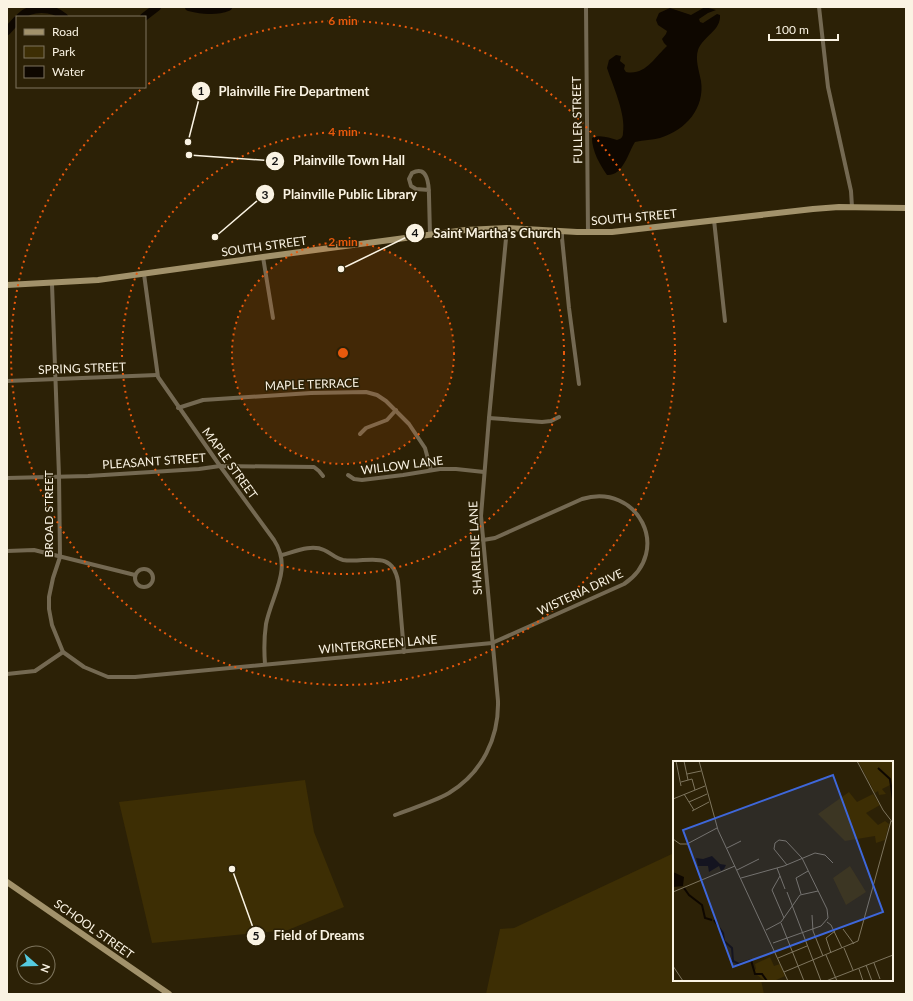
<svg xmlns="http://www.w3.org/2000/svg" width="913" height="1001" font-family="Lato,sans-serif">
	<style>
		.green { fill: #3d2e04 }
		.water { fill: #0e0700 }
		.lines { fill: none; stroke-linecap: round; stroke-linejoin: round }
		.river { stroke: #0e0700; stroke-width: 8 }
		.street { stroke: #746952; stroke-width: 4 }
		.secondary { stroke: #a2926b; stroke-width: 6 }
		.ring { fill: none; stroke: #e8590c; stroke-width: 2; stroke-dasharray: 2 4 }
		.labels { text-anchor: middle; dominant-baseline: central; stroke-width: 3; stroke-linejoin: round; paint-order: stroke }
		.street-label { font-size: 12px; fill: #faf3e3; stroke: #2c2106 }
		.inset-river { fill: none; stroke: #0e0700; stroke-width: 2 }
		.inset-road { fill: none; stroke: #7e755e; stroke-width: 1 }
		.view { fill: #3e67da; fill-opacity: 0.15; stroke: #3e67da; stroke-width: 2 }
		.inset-edge { fill: none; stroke: #faf3e3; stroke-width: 2 }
		.centre { fill: #e8590c; stroke: #2c2106; stroke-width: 2 }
		.ring-label { font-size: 12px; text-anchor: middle; font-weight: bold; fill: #e8590c; stroke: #2c2106; stroke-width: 3; stroke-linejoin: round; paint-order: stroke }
		.leader { fill: none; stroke: #faf3e3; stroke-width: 1.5 }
		.callout-dot { fill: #faf3e3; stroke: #2c2106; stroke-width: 1.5 }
		.mark-label { font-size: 12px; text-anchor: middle; font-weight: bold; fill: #111 }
		.callout-label { font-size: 13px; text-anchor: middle; font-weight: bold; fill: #faf3e3; stroke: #2c2106; stroke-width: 3; stroke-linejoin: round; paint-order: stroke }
	</style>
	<rect width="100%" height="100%" fill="#2c2106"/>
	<g class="green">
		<path d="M305,780L314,832L344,907L288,930L152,943L119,802Z"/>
		<path d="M674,853V980H761L764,994H486L500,929L514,928Z"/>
	</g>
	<path class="water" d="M705,7L716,10L708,13L699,19L700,22L703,23L717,14L720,15C721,31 703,36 698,50C695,60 699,70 701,81C705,108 686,130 660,138C652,140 644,140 635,142C628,153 623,176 607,175C600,165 592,151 592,138C600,134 609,138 617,140C621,139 623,137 623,133C626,114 613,86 607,68L609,60L616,55L621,56L620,61L625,65L624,69L626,72C645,76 655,57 667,46L664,43L662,39L666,34L667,31L658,25L656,20L659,13L670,8L691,15Z"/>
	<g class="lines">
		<g class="river">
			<path d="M189,7C202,10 215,12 228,7"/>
			<path d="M20,17C31,6 53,7 64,17"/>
			<path d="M144,17L157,7"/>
			<path d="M7,31L17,20"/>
		</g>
		<g class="street">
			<path d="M586,7L588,233"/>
			<path d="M819,7L828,87L851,191L852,207"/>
			<path d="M429,190L416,189L411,186L409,179L412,173C428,164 429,186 429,196L430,235"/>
			<path d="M714,220L725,321"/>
			<path d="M562,231V238L569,308L579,384"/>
			<path d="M263,257L273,318"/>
			<path d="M144,274L158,377L220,466L274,540C293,569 272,594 266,624C264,638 264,651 265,664"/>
			<path d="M52,284L59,476L60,557L53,578L49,597V609L52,625L63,652L84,667L108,677H135L492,643L624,584C673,551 638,482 582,499L495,538L483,540"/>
			<path d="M7,381L157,375"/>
			<path d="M178,408L203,400L311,393L366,392L377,395L386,401L409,424L425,448L431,470"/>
			<path d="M489,418L542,422L551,421L559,417"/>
			<path d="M360,434L366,428L387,420L396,410"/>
			<path d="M348,475L354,479L362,480L403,475L440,469H456L484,472"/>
			<path d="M7,478L88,476L199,469L220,466L314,467L319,471L323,476"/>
			<path d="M7,551L34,550L135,575"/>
			<path d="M282,555C294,552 311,544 324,550C331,553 335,558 343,560C365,564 392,548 398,581L404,652"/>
			<circle cx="144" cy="578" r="9"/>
			<path d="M7,674L35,671L63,652"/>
			<path d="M395,815C413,808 433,802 449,793C482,773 499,738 498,701L481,516L489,418L507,228"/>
		</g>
		<g class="secondary">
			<path d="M7,285L98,280L263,257L465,230L507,228L577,232H612L813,209L839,207L906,208"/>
			<path d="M7,882L169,994"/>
		</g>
	</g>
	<circle cx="343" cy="353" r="111" fill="#e8590c" fill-opacity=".12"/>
	<g class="ring">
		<circle cx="343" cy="353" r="111"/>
		<circle cx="343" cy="353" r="221"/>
		<circle cx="343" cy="353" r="332"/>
	</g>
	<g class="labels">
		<g class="street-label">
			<text transform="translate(577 120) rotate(-91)">FULLER STREET</text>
			<text transform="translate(634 217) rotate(-5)">SOUTH STREET</text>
			<text transform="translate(264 246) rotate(-8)">SOUTH STREET</text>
			<text transform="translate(82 368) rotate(-2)">SPRING STREET</text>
			<text transform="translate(312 384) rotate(-2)">MAPLE TERRACE</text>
			<text transform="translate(154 461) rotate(-4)">PLEASANT STREET</text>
			<text transform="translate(230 463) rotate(54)">MAPLE STREET</text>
			<text transform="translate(402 465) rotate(-7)">WILLOW LANE</text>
			<text transform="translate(48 514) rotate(-90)">BROAD STREET</text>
			<text transform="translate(475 548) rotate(-93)">SHARLENE LANE</text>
			<text transform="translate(580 592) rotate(-25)">WISTERIA DRIVE</text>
			<text transform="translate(378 644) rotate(-5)">WINTERGREEN LANE</text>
			<text transform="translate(94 929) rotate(35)">SCHOOL STREET</text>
		</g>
	</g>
	<g transform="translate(673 761)">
		<rect width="220" height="220" fill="#2c2106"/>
		<path d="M185,0H220V25L217,24L209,28L213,33L206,34L205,30L202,32ZM176,31L184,41L200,33L207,44L193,52L205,64L212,60L216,63L212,79L203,82L202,75L172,80L145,53ZM177,105L193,131L173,144L160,117ZM97,196L101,205L107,203L112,215L101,220H92L80,211L83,208L82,203Z" fill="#3d2e04"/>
		<path d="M39,95L47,103L53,104L51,108L48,110L46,105L36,111L35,105H25L23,97L30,98ZM0,111L11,116L10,125L0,126Z" fill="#0e0700"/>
		<path class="inset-river" d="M205,7L217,18L220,39M11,127L16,134L29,144L32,157L39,159M41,159L50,172L51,180L59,187L60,200L66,203L78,199L82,213H89L94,220"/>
		<path class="inset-road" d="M3,0L8,25M11,0L15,19M26,0L45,69L115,220M184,0L210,49L220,62M14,13L28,10M8,21L19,18L22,29M11,33L21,49M0,38L32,25M16,41L34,33M19,50L36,41M0,78L7,83H14L44,67M54,87L68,80M104,107L112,128M64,109L86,98M107,115L99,129L111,157M68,117L111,105L142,92L152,94L160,102M0,131L62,105M114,131L148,220M128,133L123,117L135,110M139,154L140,170L150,195M154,161L158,164L169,187M108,162L131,220M170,168L181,183M93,169L108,161L127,134L145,130M100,182L148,165L155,157L154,148L129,97L113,80L106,79L102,82L101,88L114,104M171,187L180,209M158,192L153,177L162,170M153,194L164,220M105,197L134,185M201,202L207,218M193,204L199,220M0,205L10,220M186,208L190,220M111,211L185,180L218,60M153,220L220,194"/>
		<path class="view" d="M160,14L210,151L60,206L10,69Z"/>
		<rect width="220" height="220" class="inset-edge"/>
	</g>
	<circle cx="343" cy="353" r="6" class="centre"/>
	<g class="ring-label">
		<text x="343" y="25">6 min</text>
		<text x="343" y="136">4 min</text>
		<text x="343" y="246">2 min</text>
	</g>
	<path class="leader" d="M188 142L201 91M189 155L275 161M215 237L265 194M341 269L415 233M232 869L256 936"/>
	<g class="callout-dot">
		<circle cx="188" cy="142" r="4"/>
		<circle cx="189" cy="155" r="4"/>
		<circle cx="215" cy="237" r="4"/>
		<circle cx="341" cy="269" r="4"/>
		<circle cx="232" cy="869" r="4"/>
		<circle cx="201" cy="91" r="10"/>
		<circle cx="275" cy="161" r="10"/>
		<circle cx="265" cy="194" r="10"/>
		<circle cx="415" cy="233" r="10"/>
		<circle cx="256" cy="936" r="10"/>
	</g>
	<g class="mark-label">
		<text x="201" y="95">1</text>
		<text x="275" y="165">2</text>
		<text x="265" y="199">3</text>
		<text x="415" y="237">4</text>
		<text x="256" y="940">5</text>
	</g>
	<g class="callout-label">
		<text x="294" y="96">Plainville Fire Department</text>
		<text x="349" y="165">Plainville Town Hall</text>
		<text x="350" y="199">Plainville Public Library</text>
		<text x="497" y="238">Saint Martha's Church</text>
		<text x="319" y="940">Field of Dreams</text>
	</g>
	<rect width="913" height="1001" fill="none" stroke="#faf3e3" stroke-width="16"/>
	<rect x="16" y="16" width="130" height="72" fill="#2c2106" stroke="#7e755e"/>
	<rect x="24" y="29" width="20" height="6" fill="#a2926b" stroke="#7e755e"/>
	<text x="52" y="36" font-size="12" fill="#faf3e3">Road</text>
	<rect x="24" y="46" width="20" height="12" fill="#3d2e04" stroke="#7e755e"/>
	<text x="52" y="56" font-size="12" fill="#faf3e3">Park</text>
	<rect x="24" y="66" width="20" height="12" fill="#0e0700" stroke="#7e755e"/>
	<text x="52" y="76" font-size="12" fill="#faf3e3">Water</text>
	<g transform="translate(36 965) rotate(110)"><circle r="19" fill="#2c2106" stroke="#7e755e"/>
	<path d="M0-3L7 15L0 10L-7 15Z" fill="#55cadf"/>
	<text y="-6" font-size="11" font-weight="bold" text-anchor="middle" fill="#faf3e3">N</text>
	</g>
	<path d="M769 34v6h69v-6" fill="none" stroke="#faf3e3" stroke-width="2"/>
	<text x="775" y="34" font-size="12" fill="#faf3e3" stroke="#2c2106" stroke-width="3" paint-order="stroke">100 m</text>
</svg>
